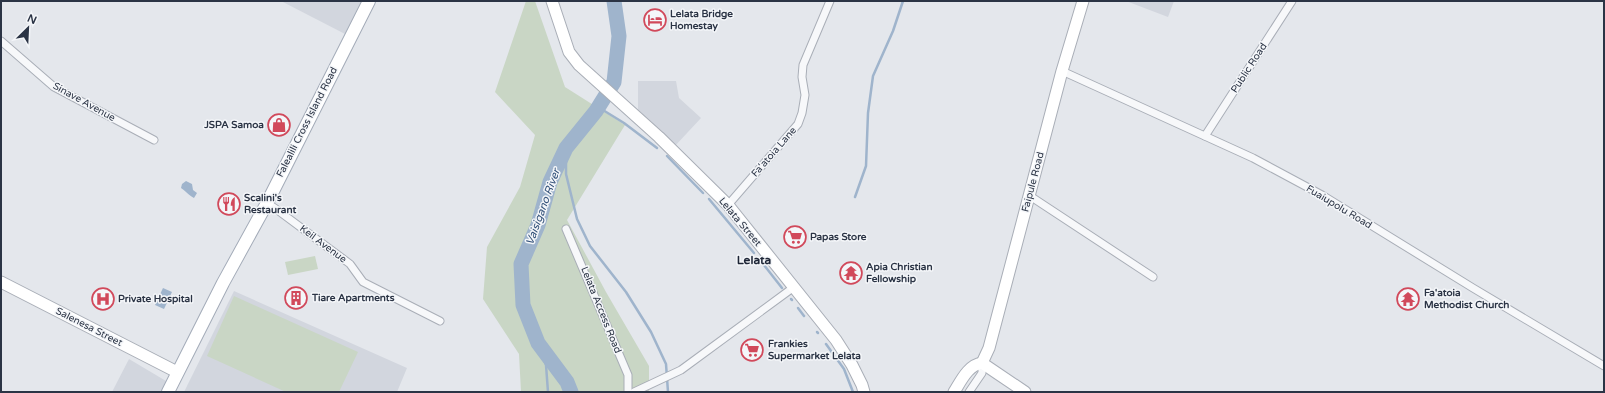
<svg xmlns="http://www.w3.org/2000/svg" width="1605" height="393" font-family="'Varela Round',sans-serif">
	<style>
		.built { fill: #d2d6de }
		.green { fill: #c9d6c5 }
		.water { fill: #9fb4cc }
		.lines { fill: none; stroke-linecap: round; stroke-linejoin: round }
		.stream { stroke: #9fb4cc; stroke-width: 2.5 }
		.river { stroke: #9fb4cc; stroke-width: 15 }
		.street-casing { stroke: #a9aeb7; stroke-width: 9 }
		.secondary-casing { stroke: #a9aeb7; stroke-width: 13 }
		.primary-casing { stroke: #a3abb8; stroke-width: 14 }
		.street { stroke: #f7f8fa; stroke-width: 7 }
		.secondary { stroke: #fff; stroke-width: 11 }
		.primary { stroke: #fff; stroke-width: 12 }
		.labels { text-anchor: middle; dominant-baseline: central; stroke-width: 3; stroke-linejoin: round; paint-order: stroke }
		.poi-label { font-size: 10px; font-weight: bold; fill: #2b3445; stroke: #f4f6f9; text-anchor: start }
		.street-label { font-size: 10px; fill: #2b3445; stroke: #f4f6f9 }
		.water-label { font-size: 11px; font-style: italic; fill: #34527a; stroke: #f4f6f9 }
		.quarter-label { font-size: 12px; font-weight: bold; fill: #1d2536; stroke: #f4f6f9 }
	</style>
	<rect width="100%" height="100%" fill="#e4e7ec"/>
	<g class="built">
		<path d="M281,1H362L345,34Z"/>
		<path d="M1126,1H1174L1168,17Z"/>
		<path d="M638,81H676L679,98L701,118L674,147L638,112Z"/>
		<path d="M234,291L407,368L397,392H184Z"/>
		<path d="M129,359L166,381L168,386L165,392H112Z"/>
	</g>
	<g class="green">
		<path d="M526,1H535L565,87L625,125L567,220L606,292L649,366V392H521L519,354L483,299L487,247L520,187L535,135L495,92Z"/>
		<path d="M315,256L318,269L288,275L285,262Z"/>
		<path d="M234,296L358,352L339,392H286L207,356Z"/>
	</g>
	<g class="water">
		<path d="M186,181L192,184L193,190L197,193L194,198C188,195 186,191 181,188L182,184Z"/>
		<path d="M163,288L172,292L164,309L155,305Z"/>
	</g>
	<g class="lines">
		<g class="stream">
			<path d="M598,107L624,123L657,148"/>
			<path d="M566,148V174L577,219L590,246L626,292L651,332L666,364L668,392"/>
			<path d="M667,156L703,193"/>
			<path d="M855,197L866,166L868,113L873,76L893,31L903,1"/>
			<path d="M709,199L754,253"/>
			<path d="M760,260L782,288"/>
			<path d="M791,299L792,300"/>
			<path d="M798,308L804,316"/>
			<path d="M817,332L818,333"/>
			<path d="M538,343L546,365L548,392"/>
			<path d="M826,344L844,369L853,392"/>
		</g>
		<path class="river" d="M571,392L567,382L538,343L523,305L521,264L538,225L550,182L566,148L596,111L614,82L619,36L614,1"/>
		<g class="street-casing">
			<g id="street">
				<path d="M1,41L54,87L154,140"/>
				<path d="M1062,71L1253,158L1322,195L1473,288L1604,366"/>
				<path d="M1205,136L1292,1"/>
				<path d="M1030,196L1153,277"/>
				<path d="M267,203L276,209L350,264L363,282L440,321"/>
				<path d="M728,205L798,124L802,113L805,95L802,77L803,65L830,1"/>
				<path d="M566,229L628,375V392"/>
				<path d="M634,392L681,370L794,287"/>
				<path d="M969,392L982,373V363"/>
			</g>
		</g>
		<g class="secondary-casing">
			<g id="secondary">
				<path d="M552,1L569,52L579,65L659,137L728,205L836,340L852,365L862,385L864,392"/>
				<path d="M1,282L177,372"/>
				<path d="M982,363L989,348L1062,71L1083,1"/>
				<path d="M954,392C961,381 968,365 982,363L1025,392"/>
			</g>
		</g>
		<g class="primary-casing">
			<path id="primary" d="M168,392L223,283L267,203L369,1"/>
		</g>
		<use href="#street" class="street"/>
		<use href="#secondary" class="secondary"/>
		<use href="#primary" class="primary"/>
	</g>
	<defs>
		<g id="hotel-ring" transform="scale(1.15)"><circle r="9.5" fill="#f4f6f9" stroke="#d1495b" stroke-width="1.5"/><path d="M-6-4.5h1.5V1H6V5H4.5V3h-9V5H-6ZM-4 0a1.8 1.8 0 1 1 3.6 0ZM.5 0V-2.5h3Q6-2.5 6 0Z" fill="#d1495b"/></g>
		<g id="shop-ring" transform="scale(1.15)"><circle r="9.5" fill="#f4f6f9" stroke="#d1495b" stroke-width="1.5"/><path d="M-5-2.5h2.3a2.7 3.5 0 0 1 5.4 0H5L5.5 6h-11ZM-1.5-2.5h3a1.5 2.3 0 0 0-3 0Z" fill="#d1495b"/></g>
		<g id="restaurant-ring" transform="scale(1.15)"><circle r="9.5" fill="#f4f6f9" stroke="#d1495b" stroke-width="1.5"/><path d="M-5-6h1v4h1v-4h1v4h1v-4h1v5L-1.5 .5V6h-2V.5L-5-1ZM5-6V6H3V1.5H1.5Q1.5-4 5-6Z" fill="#d1495b"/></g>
		<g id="supermarket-ring" transform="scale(1.15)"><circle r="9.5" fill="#f4f6f9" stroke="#d1495b" stroke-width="1.5"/><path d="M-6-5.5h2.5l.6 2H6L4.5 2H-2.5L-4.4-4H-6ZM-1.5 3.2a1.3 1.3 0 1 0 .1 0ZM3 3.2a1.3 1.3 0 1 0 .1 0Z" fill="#d1495b"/></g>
		<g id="temple-ring" transform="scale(1.15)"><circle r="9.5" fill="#f4f6f9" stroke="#d1495b" stroke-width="1.5"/><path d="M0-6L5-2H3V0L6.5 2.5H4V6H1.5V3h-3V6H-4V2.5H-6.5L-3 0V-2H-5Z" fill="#d1495b"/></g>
		<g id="building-ring" transform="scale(1.15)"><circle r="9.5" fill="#f4f6f9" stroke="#d1495b" stroke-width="1.5"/><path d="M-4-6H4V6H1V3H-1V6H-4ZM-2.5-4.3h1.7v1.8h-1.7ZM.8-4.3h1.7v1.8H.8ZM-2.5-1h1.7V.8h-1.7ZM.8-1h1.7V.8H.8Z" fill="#d1495b"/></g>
		<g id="hospital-ring" transform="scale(1.15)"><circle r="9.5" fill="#f4f6f9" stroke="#d1495b" stroke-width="1.5"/><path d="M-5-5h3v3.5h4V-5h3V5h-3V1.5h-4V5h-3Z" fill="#d1495b"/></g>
	</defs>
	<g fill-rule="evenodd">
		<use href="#hotel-ring" x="655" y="20"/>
		<use href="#shop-ring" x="279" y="125"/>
		<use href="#restaurant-ring" x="229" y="204"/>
		<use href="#supermarket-ring" x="795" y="237"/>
		<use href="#temple-ring" x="851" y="273"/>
		<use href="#building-ring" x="296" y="298"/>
		<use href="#hospital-ring" x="103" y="299"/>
		<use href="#temple-ring" x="1408" y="299"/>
		<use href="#supermarket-ring" x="752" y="350"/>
	</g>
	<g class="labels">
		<g class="poi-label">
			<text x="670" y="14">Lelata Bridge<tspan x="670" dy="12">Homestay</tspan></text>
			<text x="264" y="125" text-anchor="end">JSPA Samoa</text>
			<text x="244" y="198">Scalini's<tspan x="244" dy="12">Restaurant</tspan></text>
			<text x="810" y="237">Papas Store</text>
			<text x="866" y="267">Apia Christian<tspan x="866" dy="12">Fellowship</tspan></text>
			<text x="1424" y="293">Fa'atoia<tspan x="1424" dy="12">Methodist Church</tspan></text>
			<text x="312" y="298">Tiare Apartments</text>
			<text x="118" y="299">Private Hospital</text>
			<text x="768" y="344">Frankies<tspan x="768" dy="12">Supermarket Lelata</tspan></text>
		</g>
		<g class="street-label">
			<text transform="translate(1249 68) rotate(-57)">Public Road</text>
			<text transform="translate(84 102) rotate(29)">Sinave Avenue</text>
			<text transform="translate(307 122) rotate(-63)">Falealili Cross Island Road</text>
			<text transform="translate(774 152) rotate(-49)">Fa'atoia Lane</text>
			<text transform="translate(1033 182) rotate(-75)">Faipule Road</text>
			<text transform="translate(1339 207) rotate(31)">Fuaiupolu Road</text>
			<text transform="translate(740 222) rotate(50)">Lelata Street</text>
			<text transform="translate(323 244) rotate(37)">Keil Avenue</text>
			<text transform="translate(601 310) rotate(68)">Lelata Access Road</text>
			<text transform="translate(89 327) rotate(27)">Salenesa Street</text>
		</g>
		<g class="water-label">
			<text transform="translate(543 207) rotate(-70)">Vaisigano River</text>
		</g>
		<g class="quarter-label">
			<text x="754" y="260">Lelata</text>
		</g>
	</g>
	<rect width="1605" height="393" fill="none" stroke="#2b3445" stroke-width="4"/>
	<g transform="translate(28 28) rotate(24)" stroke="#f4f6f9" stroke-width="3" paint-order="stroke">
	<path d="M0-3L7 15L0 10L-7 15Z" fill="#2b3445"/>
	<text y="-6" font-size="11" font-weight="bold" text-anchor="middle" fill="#2b3445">N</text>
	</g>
</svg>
